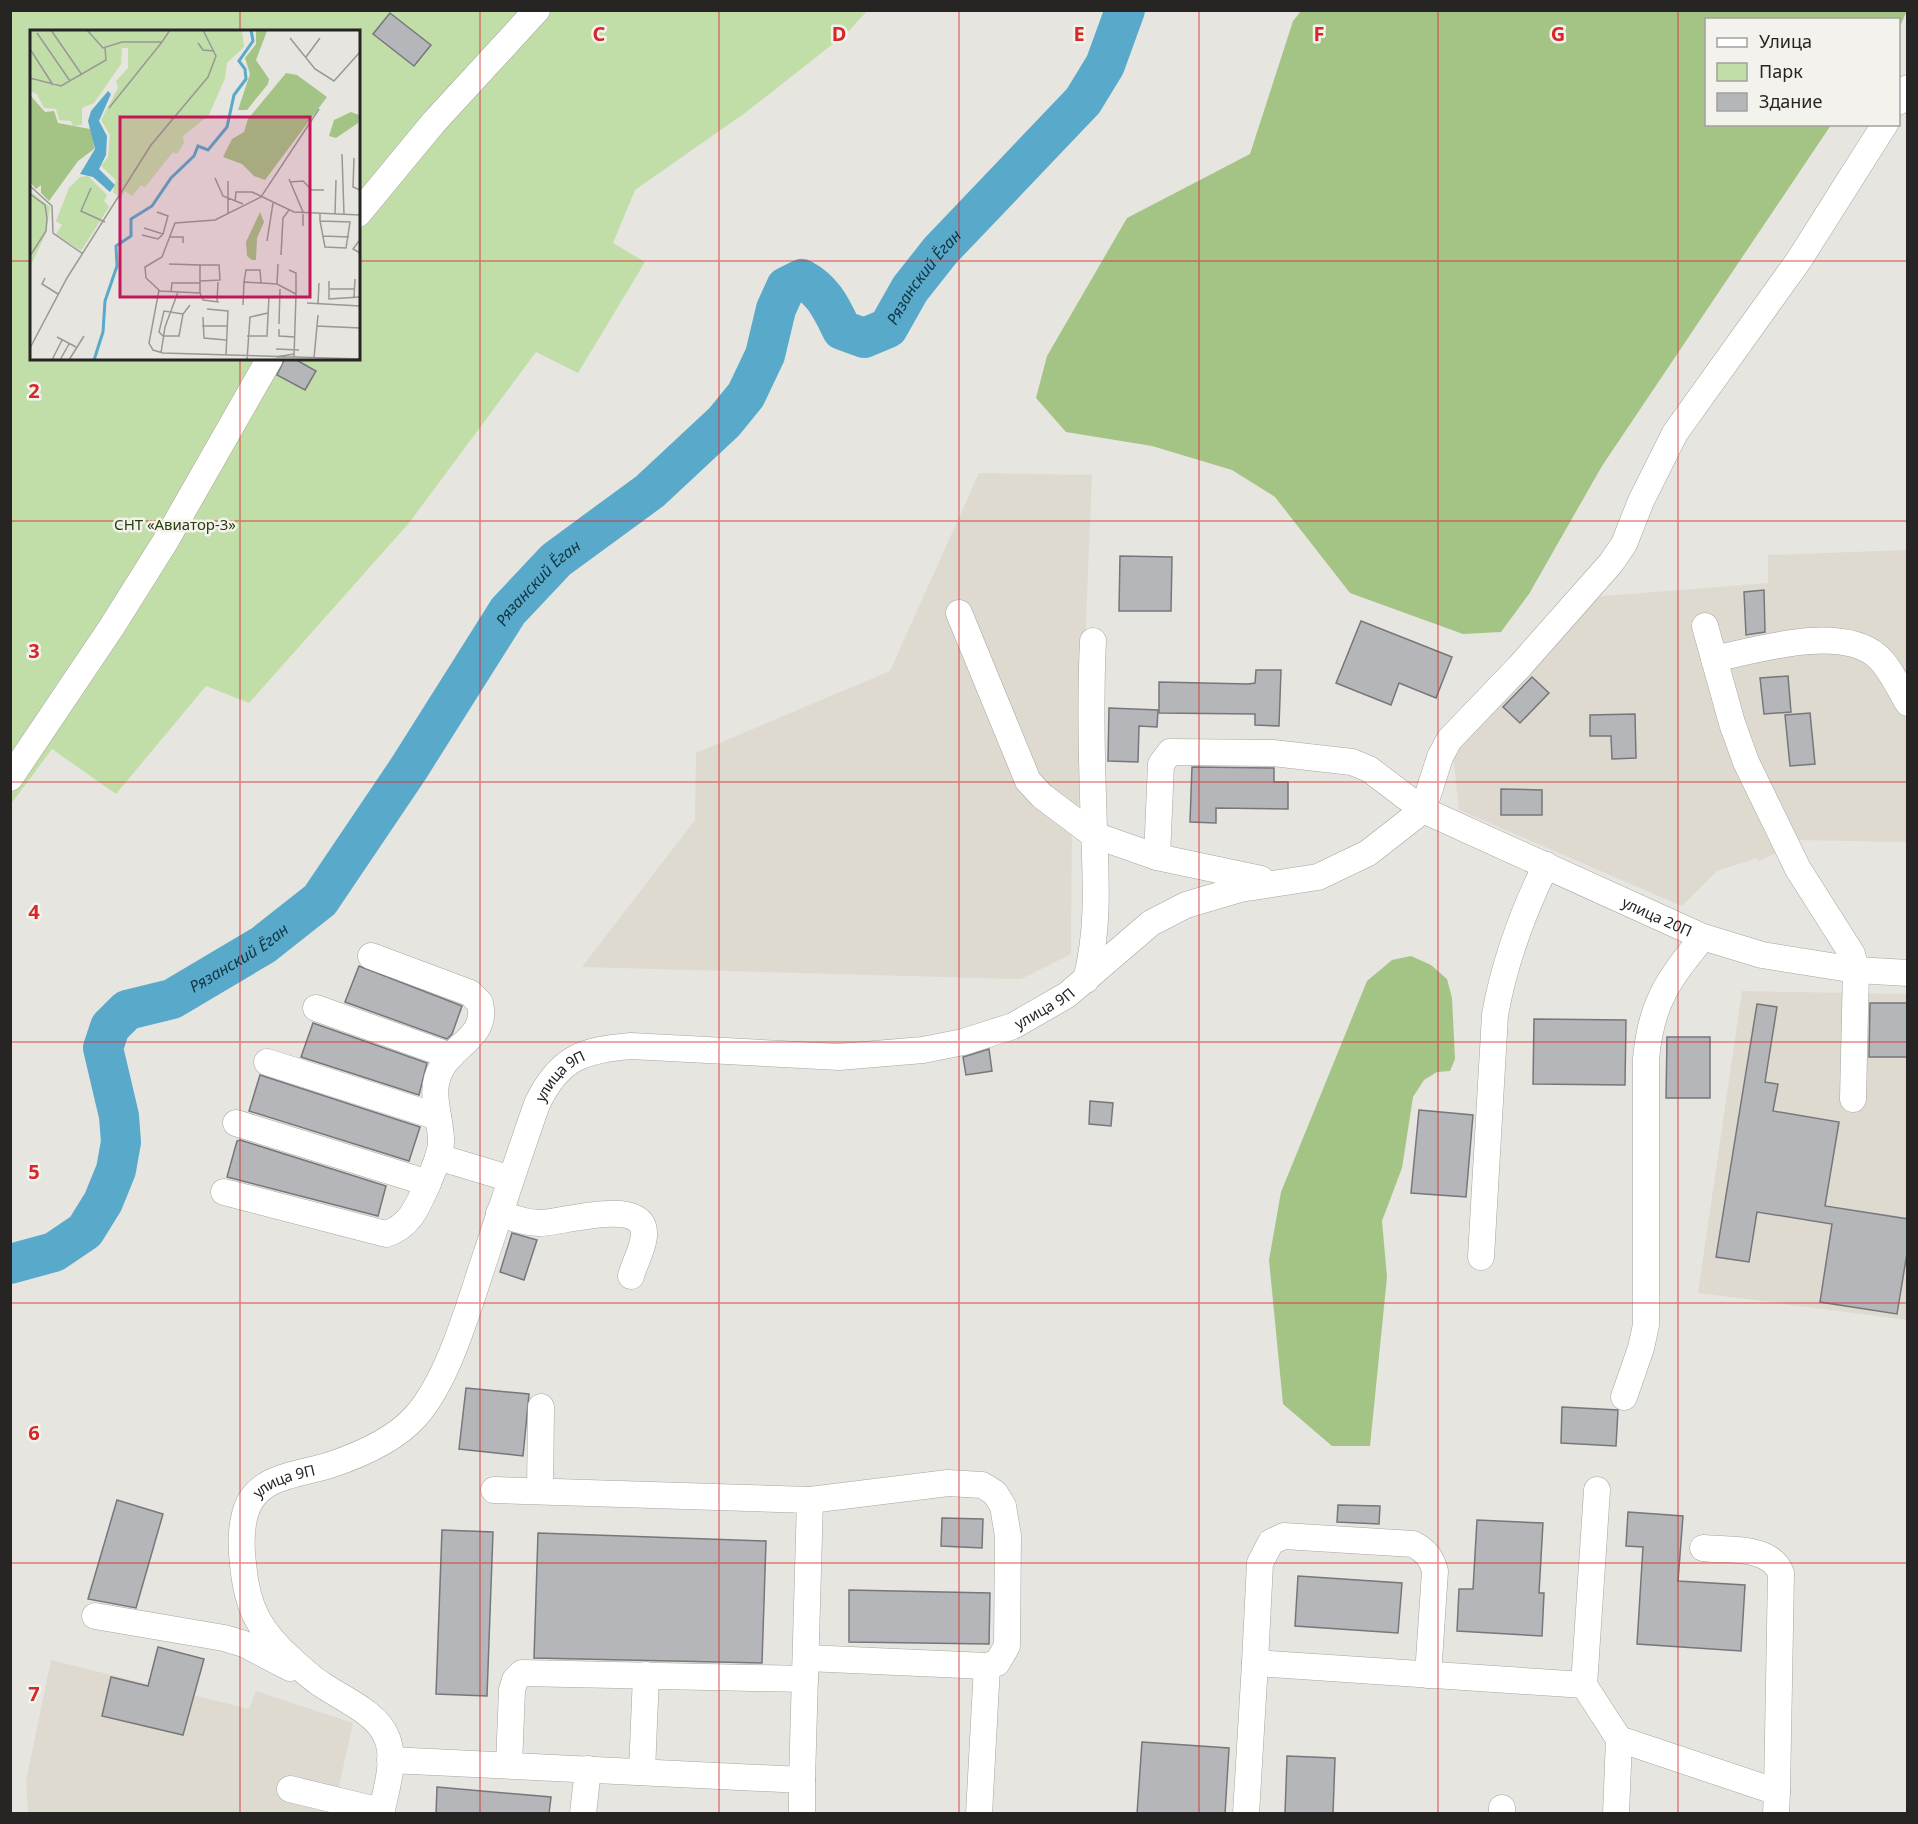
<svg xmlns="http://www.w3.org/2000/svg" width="1918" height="1824" font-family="'Noto Sans',sans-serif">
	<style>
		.built { fill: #dedacf }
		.green { fill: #c2dea8; fill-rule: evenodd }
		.forest { fill: #a4c485 }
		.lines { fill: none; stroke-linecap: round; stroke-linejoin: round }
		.river { stroke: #59a9ca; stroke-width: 40 }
		.building { fill: #b5b6ba; stroke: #77777b; stroke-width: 1.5 }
		.minor-casing { stroke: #a6a5a1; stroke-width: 27 }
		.minor { stroke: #fff; stroke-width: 26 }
		.grid { fill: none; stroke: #d62828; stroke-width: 1.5; stroke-opacity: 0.55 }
		.labels { text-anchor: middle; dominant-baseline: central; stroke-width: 5; stroke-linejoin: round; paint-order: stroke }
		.park-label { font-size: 15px; fill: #293d10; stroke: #f4f2ed }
		.street-label { font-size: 15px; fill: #262524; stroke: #f4f2ed }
		.water-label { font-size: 16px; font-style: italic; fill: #103543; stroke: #f4f2ed }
		.inset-river { fill: none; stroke: #59a9ca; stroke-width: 3 }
		.inset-road { fill: none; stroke: #999895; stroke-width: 1.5 }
		.view { fill: #c2185b; fill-opacity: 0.15; stroke: #c2185b; stroke-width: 3 }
		.inset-edge { fill: none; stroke: #262524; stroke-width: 3 }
		.grid-label { font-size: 20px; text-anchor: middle; font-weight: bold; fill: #d62828; stroke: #f4f2ed; stroke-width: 5; stroke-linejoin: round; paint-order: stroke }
	</style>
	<rect width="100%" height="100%" fill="#e6e5e0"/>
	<g class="built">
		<path d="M979,473L1092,475L1078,814L1072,822L1071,954L1021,979L582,967L695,820L696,753L890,671Z"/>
		<path d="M1907,550V842L1794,840L1779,852L1759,861L1757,858L1717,871L1682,906L1459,810L1453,755L1592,597L1768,583V555Z"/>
		<path d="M1742,991L1907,994V1320L1698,1293Z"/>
		<path d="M51,1660L249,1709L256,1691L353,1723L333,1813L28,1814L26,1781Z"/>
	</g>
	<path class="green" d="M11,11H867L848,32L745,113L635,190L613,243L645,262L578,373L536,352L409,523L249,703L206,686L116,794L52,749L11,804ZM32,32H358V358H32Z"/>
	<g class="forest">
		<path d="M1301,11H1907L1899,28L1898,20H1706V124L1831,125L1602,466L1529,594L1501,632L1463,634L1350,593L1275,497L1232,470L1152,446L1066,432L1036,398L1047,356L1127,218L1250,154L1293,21Z"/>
		<path d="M1411,956L1431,965L1447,979L1452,998L1455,1059L1450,1071L1437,1072L1424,1080L1413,1097L1402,1168L1382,1221L1387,1277L1370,1446H1332L1283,1404L1269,1260L1281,1192L1367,981L1392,960Z"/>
	</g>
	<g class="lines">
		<path class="river" id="s1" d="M10,1264L54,1252L85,1231L103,1202L116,1170L121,1142L119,1116L103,1048L110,1027L127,1010L172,999L263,945L320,900L409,768L508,611L556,560L650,491L724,422L746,395L765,355L776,309L786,287L802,279C824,291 831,308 842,330L864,338L888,328L910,289L940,251L1083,101L1105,65L1125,10"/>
	</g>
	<g class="building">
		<path d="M390,13L431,45L414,66L373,34Z"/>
		<path d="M285,358H293L316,371L305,390L277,375Z"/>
		<path d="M1120,556L1172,557L1171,611H1119Z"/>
		<path d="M1764,590L1765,632L1746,635L1744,592Z"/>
		<path d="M1361,621L1452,657L1436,698L1399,683L1391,705L1336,683Z"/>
		<path d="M1256,670H1281L1279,726L1255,725V714L1159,713V682L1248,684L1255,683Z"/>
		<path d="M1788,676L1791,712L1764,714L1760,678Z"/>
		<path d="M1532,677L1549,693L1520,723L1503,707Z"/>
		<path d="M1109,708L1158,710L1157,727L1139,726L1138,762L1108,761Z"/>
		<path d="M1810,713L1815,764L1790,766L1785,715Z"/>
		<path d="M1635,714L1636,758L1612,759L1611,736H1590V715Z"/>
		<path d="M1192,767L1274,768V782H1288V809L1216,808V823L1190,822Z"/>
		<path d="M1501,789L1542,790V815H1501Z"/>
		<path d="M359,966L462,1006L452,1034L447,1039L345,1002Z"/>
		<path d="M1870,1003H1907V1057H1869Z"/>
		<path d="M1757,1004L1777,1007L1765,1082L1778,1084L1773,1111L1839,1122L1825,1206L1908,1219V1247L1897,1314L1820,1302L1832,1224L1757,1212L1749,1262L1716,1257Z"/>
		<path d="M1534,1019L1626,1020L1625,1085L1533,1084Z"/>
		<path d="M313,1023L427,1063L419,1095L301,1057Z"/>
		<path d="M1667,1037H1710V1098H1666Z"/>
		<path d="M989,1049L992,1071L966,1075L963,1057Z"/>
		<path d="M260,1075L420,1127L409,1161L249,1111Z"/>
		<path d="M1090,1101L1113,1103L1111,1126L1089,1124Z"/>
		<path d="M1419,1110L1473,1115L1466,1197L1411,1193Z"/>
		<path d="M240,1140L386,1186L378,1216L227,1177L237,1141Z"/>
		<path d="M512,1233L537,1240L524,1280L500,1272Z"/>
		<path d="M466,1388L529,1394L523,1456L459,1449Z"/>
		<path d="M1562,1407L1618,1410L1616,1446L1561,1443Z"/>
		<path d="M117,1500L163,1514L136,1608L88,1599Z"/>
		<path d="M1338,1505L1380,1506L1379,1524L1337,1522Z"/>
		<path d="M1628,1512L1683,1516L1678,1581L1745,1585L1741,1651L1637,1644L1643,1547L1626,1546Z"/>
		<path d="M942,1518L983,1519L982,1548L941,1546Z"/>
		<path d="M1477,1520L1543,1523L1539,1593H1544L1542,1636L1457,1631L1459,1589H1473Z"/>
		<path d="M442,1530L493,1532L487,1696L436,1694Z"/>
		<path d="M538,1533L766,1541L762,1663L534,1658Z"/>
		<path d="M1298,1576L1402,1583L1398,1633L1295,1626Z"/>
		<path d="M849,1590L990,1593L989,1644L849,1642Z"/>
		<path d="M158,1647L204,1659L183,1735L102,1716L111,1677L148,1686Z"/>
		<path d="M1142,1742L1229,1748L1225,1814H1137Z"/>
		<path d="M1287,1756L1335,1758L1333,1814H1285Z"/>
		<path d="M437,1787L551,1797L549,1814H436Z"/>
	</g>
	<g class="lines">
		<g class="minor-casing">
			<g id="minor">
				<path d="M1898,102L1908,88"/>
				<path d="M358,214L434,122L537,10"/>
				<path d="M959,613L1028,781L1042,796L1094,835L1157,857L1261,879"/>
				<path d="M1705,626L1732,723L1746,762L1798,869L1852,954L1856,970L1853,1099"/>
				<path d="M1714,659C1757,650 1839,624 1877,656C1890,667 1899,689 1908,703"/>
				<path d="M10,778L111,628L165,542L270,358"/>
				<path d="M1423,810L1440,757L1449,740L1520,666L1611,563L1624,544L1641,501L1675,433L1799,260L1885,124"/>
				<path id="s2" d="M1157,857L1161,764L1170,752L1273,753L1352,762L1369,769L1423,810L1703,937L1762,955L1856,970L1908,973"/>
				<path d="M371,956L470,993L480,1003C488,1036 455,1044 442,1067C428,1091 440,1113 441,1139C442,1154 433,1169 428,1183"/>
				<path d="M1086,980C1099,930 1096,881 1094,830C1092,767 1090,704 1093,641"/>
				<path d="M316,1008L451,1056"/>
				<path d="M267,1062L438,1117"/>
				<path d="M438,1157L511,1179"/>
				<path d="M224,1192L386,1234C411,1226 418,1205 428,1183L236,1123"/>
				<path d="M499,1213C513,1218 526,1223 540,1223C561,1223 642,1197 644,1232C645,1245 634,1264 631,1276"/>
				<path d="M1481,1257L1495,1015C1504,964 1523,912 1546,865"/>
				<path d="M1624,1397L1641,1348L1646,1325V1059C1651,1002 1669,979 1703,937"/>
				<path d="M494,1490L810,1500L802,1780"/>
				<path d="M540,1491L541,1407"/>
				<path d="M1703,1548C1728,1551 1770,1545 1781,1573L1777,1792"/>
				<path d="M95,1616L224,1638L244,1644L290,1668"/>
				<path d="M806,1658L987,1666L997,1663L1007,1646L1008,1536L1003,1506L995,1493L982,1485L948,1483L810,1500"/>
				<path d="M1255,1663L1260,1563L1271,1542L1284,1536L1413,1544C1426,1551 1431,1557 1435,1571L1428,1675"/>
				<path d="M1584,1685L1597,1490"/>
				<path d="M390,1760L802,1780V1814"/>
				<path d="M509,1765L512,1690L515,1680L522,1673L805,1679"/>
				<path d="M642,1772L646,1675"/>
				<path d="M290,1789L381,1811"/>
				<path id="s3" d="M381,1814C386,1790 396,1761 387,1738C377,1712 342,1699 321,1684C311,1678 302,1669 293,1661C259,1631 247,1608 243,1564C241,1548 241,1529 245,1514C255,1475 299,1475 330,1465C360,1455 395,1440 416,1416C449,1379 469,1305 485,1258C502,1207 519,1155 537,1104C559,1058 582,1050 631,1046L839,1057L923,1050L963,1042L1013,1026L1067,995L1151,923L1186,905L1240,889L1318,877L1368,853L1423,810"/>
				<path d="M583,1814L588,1769"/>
				<path d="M979,1814L987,1666"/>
				<path d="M1246,1814L1255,1663L1584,1685L1619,1739L1777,1792L1776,1814"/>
				<path d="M1502,1814V1808"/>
				<path d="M1616,1814L1619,1739"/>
			</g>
		</g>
		<use href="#minor" class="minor"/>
	</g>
	<path class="grid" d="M240,10V32M480,10V1814M719,10V1814M959,10V1814M1199,10V1814M1438,10V1814M1678,10V1814M10,261H32M358,261H1908M240,358V1814M10,521H1908M10,782H1908M10,1042H1908M10,1303H1908M10,1563H1908"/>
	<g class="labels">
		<g class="park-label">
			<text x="175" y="524">СНТ «Авиатор-3»</text>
		</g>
		<g class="street-label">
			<text stroke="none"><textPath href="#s2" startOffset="634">улица 20П</textPath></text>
			<text stroke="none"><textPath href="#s3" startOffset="1443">улица 9П</textPath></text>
			<text stroke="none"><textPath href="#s3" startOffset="940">улица 9П</textPath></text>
			<text stroke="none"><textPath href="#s3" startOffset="418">улица 9П</textPath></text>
		</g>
		<g class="water-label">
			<text stroke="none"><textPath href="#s1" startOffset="1526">Рязанский Ёган</textPath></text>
			<text stroke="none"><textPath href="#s1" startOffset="933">Рязанский Ёган</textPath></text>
			<text stroke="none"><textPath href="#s1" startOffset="447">Рязанский Ёган</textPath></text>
		</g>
	</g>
	<g transform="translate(30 30)">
		<rect width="330" height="330" fill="#e6e5e0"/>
		<path d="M0,0H212L214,17L197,33L195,48L179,85L153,106L154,113L147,124L143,122L115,157L111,155L102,166L95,161L91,168L83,162L86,150L71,136L78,127L80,105L71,90L88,58L86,51L98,38V18H92L91,34L64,73L52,78V95L43,96L41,91L29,90L26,79L14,78L7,64L0,61ZM58,146L77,165L74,171L79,177L51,221L26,204L32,195L26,191L39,158L50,147ZM0,161L20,177L16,203L0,237Z" fill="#c2dea8"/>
		<path d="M226,0L237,1L226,30L239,49L238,54L217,80H208L220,44L215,28L226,14ZM256,43L267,45L297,67L235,150L224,146L212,134L193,127L202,109L214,102L218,89ZM0,65L15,82L24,81L28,93L60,99L63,105L64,119L48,131L19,171L11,163V155L6,159L0,152ZM321,82L329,85L328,93L306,108L299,106L304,90ZM230,182L234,192L227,208L226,230H222L217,226L216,212Z" fill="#a4c485"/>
		<path d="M78,61L81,64L69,91L77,106L76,125L69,139L85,155L80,162L63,147L50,144L65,119L58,91L61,81Z" fill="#59a9ca"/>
		<path class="inset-river" d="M64,330L73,302L75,271L87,236L86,216L101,206V189L122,176L141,148L164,126L168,116L178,120L197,97L204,65L216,49L215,39L209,31L223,11L221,0"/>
		<path class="inset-road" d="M21,0L52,45M57,0L73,18L92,12H132L140,0M7,3L40,51M260,8L285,39L304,51L330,22M168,13L173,20L184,21M0,19L23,55M276,27L290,8M0,48L31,56L76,30L75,18M79,78L132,12M289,79L231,167L185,190L145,193L132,227L115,237L116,248L129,260L119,313L123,320L133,323L330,329M312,124L314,185M324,128L323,157L330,160M185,148L193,166L213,174M259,149L273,182V196M260,152L273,151L282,160H294M0,156L22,176L23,203L53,224M61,158L51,181L75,192M0,164L15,175L17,188L16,201L0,226M205,172L206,162H222L264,182L330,185M127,182L138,186L133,204M198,183V151M290,184V191L295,217L316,218L320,192L290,191M305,184L306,150M330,193V212M112,205L128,209L133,204L114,198M293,206L319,207M140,207H153V213M237,211L243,173M329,211L323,219L330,223M251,225L253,188L259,180M139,234L170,235V263M259,240L266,243V264M15,248L12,254L28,264M170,251L190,250L189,235H170M299,251V269L330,267M214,252L216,240H230L231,253M247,254L248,234M300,259H324M129,261L170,263L173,270L189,272M141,262L142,253H170M324,267L325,249M187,272L188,252M277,273L330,276M288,274L289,253M213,275L214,252L247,254L266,264L264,327M177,279L198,281L196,325M288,285L287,296L330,298M173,287L174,308L196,310M249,294L250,259M172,296H198M249,299V306L265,307M133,306H149L153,284L160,275M133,306L129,302L134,281L153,284M217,306H237L239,266M27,307L46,317M0,318L37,248L121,115L178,47L186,26L173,0M246,319L269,320M131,323L135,297L148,262M246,327L264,324M284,328L287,296M22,330L32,310M30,330L39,314M39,330L54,306M217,330L220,287L238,283"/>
		<path class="view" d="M90,87H280V267H90Z"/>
		<rect width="330" height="330" class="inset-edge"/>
	</g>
	<g class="grid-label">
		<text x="599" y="41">C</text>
		<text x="839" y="41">D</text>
		<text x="1079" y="41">E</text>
		<text x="1319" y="41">F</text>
		<text x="1558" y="41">G</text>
		<text x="34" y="398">2</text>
		<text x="34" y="658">3</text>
		<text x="34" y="919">4</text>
		<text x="34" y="1179">5</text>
		<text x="34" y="1440">6</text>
		<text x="34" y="1701">7</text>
	</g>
	<rect width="1918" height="1824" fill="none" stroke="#262524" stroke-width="24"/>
	<rect x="1705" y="18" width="195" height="108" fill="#f4f2ed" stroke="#a2a09d" stroke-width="1.5"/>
	<rect x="1717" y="38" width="30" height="9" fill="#ffffff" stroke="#a2a09d" stroke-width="1.5"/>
	<text x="1759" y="48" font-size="18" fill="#262524">Улица</text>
	<rect x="1717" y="63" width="30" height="18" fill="#c2dea8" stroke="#a2a09d" stroke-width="1.5"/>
	<text x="1759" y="78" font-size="18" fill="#262524">Парк</text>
	<rect x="1717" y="93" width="30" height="18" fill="#b5b6ba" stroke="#a2a09d" stroke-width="1.5"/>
	<text x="1759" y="108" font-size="18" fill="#262524">Здание</text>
</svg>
